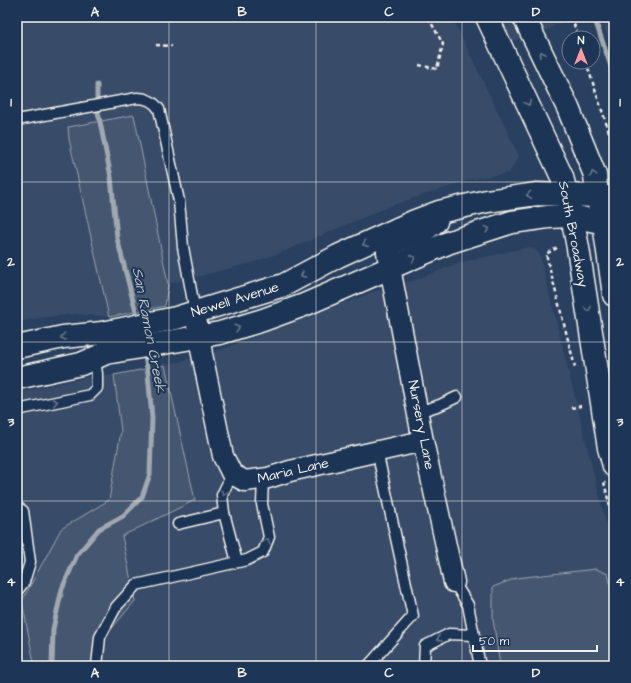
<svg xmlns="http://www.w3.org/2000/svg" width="631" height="683" font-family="'Architects Daughter',sans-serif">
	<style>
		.built { fill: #374c69 }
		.green { fill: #445771; stroke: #9ca4ac }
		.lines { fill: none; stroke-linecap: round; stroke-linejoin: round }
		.stream { stroke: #a1a8b0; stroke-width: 5 }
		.service-casing { stroke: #f4f1e8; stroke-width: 13 }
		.minor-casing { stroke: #f4f1e8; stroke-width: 23 }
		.tertiary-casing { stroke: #f4f1e8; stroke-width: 25 }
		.secondary-casing { stroke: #f4f1e8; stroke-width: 25 }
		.path { stroke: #f4f1e8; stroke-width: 2.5; stroke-dasharray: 4 3; stroke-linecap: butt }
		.service { stroke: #1d3557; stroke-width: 10 }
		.minor { stroke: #1d3557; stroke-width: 20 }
		.tertiary { stroke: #1d3557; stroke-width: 22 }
		.secondary { stroke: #1d3557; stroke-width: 22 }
		.oneway { stroke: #68778a }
		.grid { fill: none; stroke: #f4f1e8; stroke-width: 1; stroke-opacity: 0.55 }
		.labels { text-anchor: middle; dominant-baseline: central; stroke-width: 4; stroke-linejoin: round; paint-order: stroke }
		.street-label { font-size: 14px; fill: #f4f1e8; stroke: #1d3557 }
		.water-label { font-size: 15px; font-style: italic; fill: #bdc1c2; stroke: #1d3557 }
		.neatline { fill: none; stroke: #f4f1e8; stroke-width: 1.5 }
		.grid-label { font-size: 13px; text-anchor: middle; font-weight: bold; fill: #f4f1e8 }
	</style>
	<rect width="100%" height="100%" fill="#2a4060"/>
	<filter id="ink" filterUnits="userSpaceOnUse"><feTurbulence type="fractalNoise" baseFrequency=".025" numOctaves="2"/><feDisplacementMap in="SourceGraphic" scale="8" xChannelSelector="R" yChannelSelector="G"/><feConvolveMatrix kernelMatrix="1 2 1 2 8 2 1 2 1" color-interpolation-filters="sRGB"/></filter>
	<g filter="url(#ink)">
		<g class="built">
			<path d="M17,17H452L519,156L509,173L472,179L390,206L285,251L251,263L168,284L134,115L69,127V139L109,317L75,314L39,318L17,322Z"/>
			<path d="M502,17H570L549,29L512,41Z"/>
			<path d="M601,17H614V55Z"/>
			<path d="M529,247L536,250L540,256L604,515L614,548V666H102L98,645L135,601L122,536L195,500L165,365L212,353L376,291L413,281L458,263Z"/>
			<path d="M114,375L121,431L109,500L61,529L22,601L34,664L30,666H17V393L84,378Z"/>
		</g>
		<g class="green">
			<path d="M134,115L168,284L165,306L109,317L69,139L68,127Z"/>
			<path d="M165,365L195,500L122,536L135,601L98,645L102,666H30L34,663L22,601L61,529L109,500L121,431L114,375Z"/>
			<path d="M596,569L608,574L614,598V666H500L493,619V587L516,578Z"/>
		</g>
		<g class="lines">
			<g class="stream">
				<path d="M594,17L614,75"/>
				<path d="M97,85V107L111,177L117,238L138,320"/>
				<path d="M52,666L53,629L62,589L77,555L99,529L123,516L142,497L150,474L152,418L148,373L144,351"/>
			</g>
			<g class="service-casing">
				<g id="service">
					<path d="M17,120L137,98C147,98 153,101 159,109L179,201L183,247L195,312"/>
					<path d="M17,410L90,395L97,388V374L95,359"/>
					<path d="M418,412L440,405L457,397"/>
					<path d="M232,474L222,495L224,513L237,562"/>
					<path d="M17,507L23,511L30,562L24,582L17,591"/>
					<path d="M178,524L224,513"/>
					<path d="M454,582L468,605L480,666"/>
					<path d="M97,666L100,637L116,607L136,585L247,560L263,552L269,537L262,504L263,479"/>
					<path d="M368,666L413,616L377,451"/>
					<path d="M424,666L425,646L449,634L473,635"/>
				</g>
			</g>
			<g class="minor-casing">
				<g id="minor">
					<path d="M439,212L437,222L425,231L393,244L387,252L423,441L454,582"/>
					<path d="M195,312L202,354L223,456L232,474L245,481L268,478L290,471L423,441"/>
				</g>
			</g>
			<g class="tertiary-casing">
				<g id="tertiary">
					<path d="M17,347L63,337L102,333L176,318L284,285L338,256L415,221L439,212L487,201L537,194L597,196L614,198"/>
					<path d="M17,378L81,364L106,353L220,333L263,320L304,305L450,242L512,222L548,217L572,216L614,225"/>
				</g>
			</g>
			<g class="secondary-casing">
				<g id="secondary">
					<path d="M487,17L562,177L572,216L578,248L609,448L614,466"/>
					<path d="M524,17L568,108L595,175L597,196L604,223L614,295"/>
				</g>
			</g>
			<g class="path">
				<path d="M572,17L578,38"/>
				<path d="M156,45L172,46"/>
				<path d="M586,62L614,147"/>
				<path d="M419,65L437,69L443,44L428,17"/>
				<path d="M557,248L546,254L575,367"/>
				<path d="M571,408L581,406"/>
				<path d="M604,482L614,524"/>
			</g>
			<use href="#service" class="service"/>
			<use href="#minor" class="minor"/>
			<use href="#tertiary" class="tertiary"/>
			<use href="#secondary" class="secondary"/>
		</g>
		<defs><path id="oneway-chevron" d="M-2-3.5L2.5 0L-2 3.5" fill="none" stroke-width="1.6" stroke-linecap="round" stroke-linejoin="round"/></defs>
		<g class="oneway">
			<use href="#oneway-chevron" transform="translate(542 54) rotate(-115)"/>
			<use href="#oneway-chevron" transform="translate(528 103) rotate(65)"/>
			<use href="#oneway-chevron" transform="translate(593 174) rotate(-106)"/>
			<use href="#oneway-chevron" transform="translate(529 195) rotate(172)"/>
			<use href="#oneway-chevron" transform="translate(487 229) rotate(-16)"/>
			<use href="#oneway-chevron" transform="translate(365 244) rotate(156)"/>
			<use href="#oneway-chevron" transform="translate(413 258) rotate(-24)"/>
			<use href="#oneway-chevron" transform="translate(303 275) rotate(151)"/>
			<use href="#oneway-chevron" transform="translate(588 309) rotate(81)"/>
			<use href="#oneway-chevron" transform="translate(237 328) rotate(-16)"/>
			<use href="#oneway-chevron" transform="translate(63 337) rotate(170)"/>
			<use href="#oneway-chevron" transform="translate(55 402) rotate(-12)"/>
			<use href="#oneway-chevron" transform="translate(224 493) rotate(105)"/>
			<use href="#oneway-chevron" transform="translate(267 541) rotate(-72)"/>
			<use href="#oneway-chevron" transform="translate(439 639) rotate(153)"/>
		</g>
	</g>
	<path class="grid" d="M169,17V666M316,17V666M462,17V666M17,182H614M17,342H614M17,501H614"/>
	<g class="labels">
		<g class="street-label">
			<text transform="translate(573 234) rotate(79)">South Broadway</text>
			<text transform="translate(235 300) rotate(-17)">Newell Avenue</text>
			<text transform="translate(421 425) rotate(79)">Nursery Lane</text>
			<text transform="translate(293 471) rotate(-13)">Maria Lane</text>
		</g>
		<g class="water-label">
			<text transform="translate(149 330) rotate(79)">San Ramon Creek</text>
		</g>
	</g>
	<rect width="631" height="683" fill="none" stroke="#1d3557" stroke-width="44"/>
	<g transform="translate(581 50)"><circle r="19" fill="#1d3557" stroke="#738091"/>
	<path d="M0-3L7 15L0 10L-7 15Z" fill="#ff9aa2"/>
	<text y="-6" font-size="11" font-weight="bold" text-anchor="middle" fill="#f4f1e8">N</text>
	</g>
	<path d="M473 645v6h124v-6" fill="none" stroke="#f4f1e8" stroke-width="2"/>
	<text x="479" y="645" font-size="12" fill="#f4f1e8" stroke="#1d3557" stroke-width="3" paint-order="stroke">50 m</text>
	<rect x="22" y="22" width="587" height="639" class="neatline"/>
	<g class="grid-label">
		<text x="95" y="16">A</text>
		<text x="242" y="16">B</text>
		<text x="389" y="16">C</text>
		<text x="536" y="16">D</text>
		<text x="11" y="106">1</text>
		<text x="620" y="106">1</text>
		<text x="11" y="266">2</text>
		<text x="620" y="266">2</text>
		<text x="11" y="426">3</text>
		<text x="620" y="426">3</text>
		<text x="11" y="586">4</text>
		<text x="620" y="586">4</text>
		<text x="95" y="677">A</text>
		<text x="242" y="677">B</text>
		<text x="389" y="677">C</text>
		<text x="536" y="677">D</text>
	</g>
</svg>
